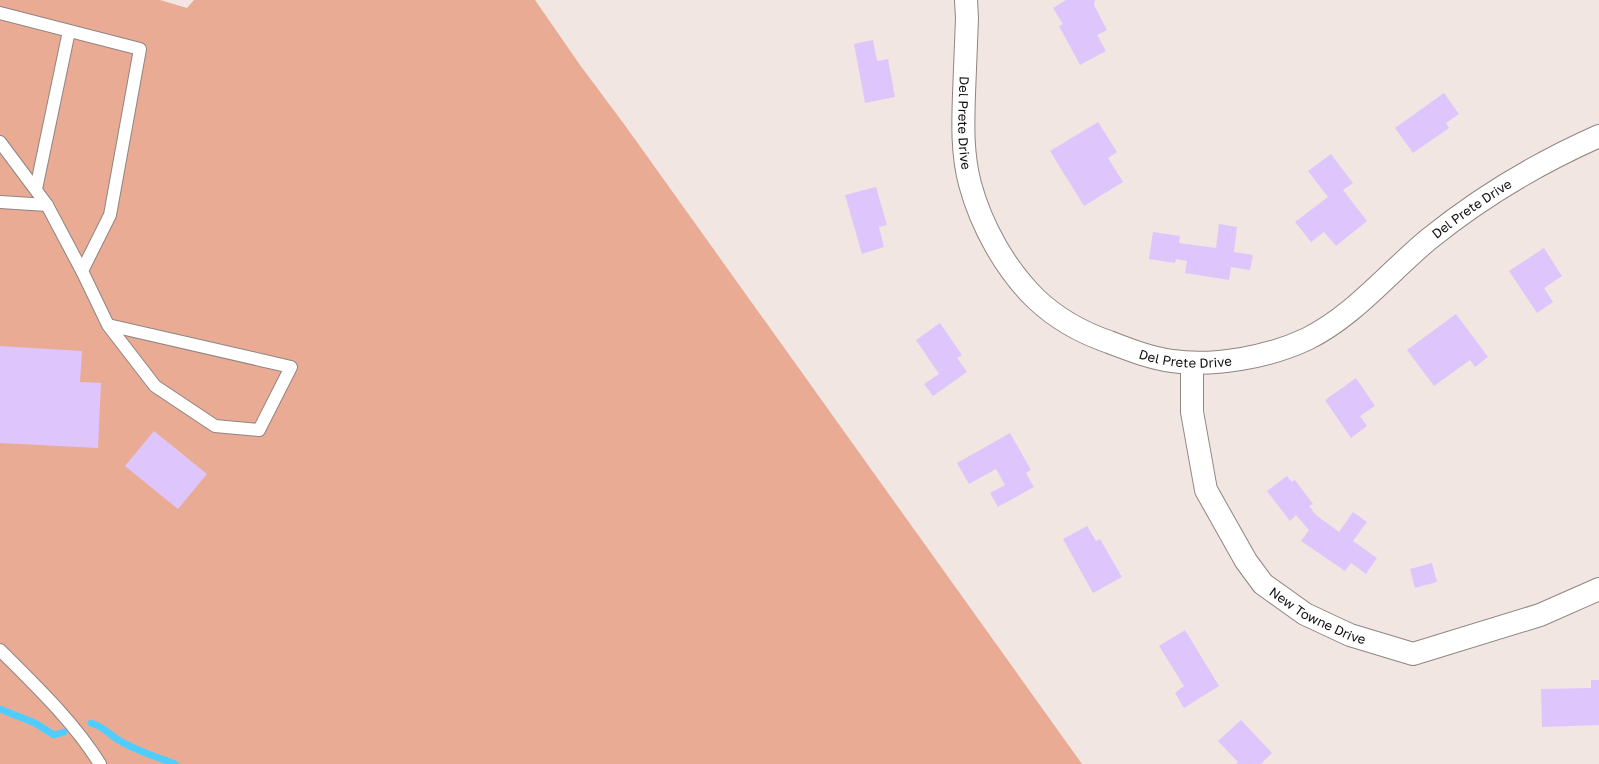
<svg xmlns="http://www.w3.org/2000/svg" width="1599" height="764" font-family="'Golos Text',sans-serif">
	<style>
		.green { fill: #eaab95 }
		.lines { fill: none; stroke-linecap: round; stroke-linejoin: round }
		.stream { stroke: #50cdff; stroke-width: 7 }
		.building { fill: #dec6fc }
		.service-casing { stroke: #8f8581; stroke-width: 14 }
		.minor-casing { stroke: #8f8581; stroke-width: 24 }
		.service { stroke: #fff; stroke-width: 12 }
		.minor { stroke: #fff; stroke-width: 22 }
		.labels { text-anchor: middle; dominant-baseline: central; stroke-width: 3; stroke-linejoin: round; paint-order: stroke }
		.street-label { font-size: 13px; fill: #100d0c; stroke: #fef3ef }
	</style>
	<rect width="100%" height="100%" fill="#f1e6e2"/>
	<path class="green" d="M0,0H160L187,8L194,0H535L580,65L624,124L1082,764H0Z"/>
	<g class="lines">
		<g class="stream">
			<path d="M0,709L35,723L54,735L64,732"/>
			<path d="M91,723C105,727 108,734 120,741C137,751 157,757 175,764"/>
		</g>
	</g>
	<g class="building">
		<path d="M1066,0H1095L1094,5L1107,30L1097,35L1106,51L1080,65L1059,26L1063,24L1053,8Z"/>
		<path d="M873,40L877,61L888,59L895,97L865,103L854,44Z"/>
		<path d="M1444,93L1459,114L1446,123L1449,128L1413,153L1395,128Z"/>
		<path d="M1098,122L1117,152L1108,158L1123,182L1084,206L1050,151Z"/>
		<path d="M1331,154L1353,183L1343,190L1367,221L1336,246L1324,232L1311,242L1295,222L1328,197L1308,171Z"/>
		<path d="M876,187L887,225L879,227L884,247L862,254L845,195Z"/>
		<path d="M1219,224L1237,227L1234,252L1253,255L1250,270L1231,267L1229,280L1185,273L1187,261L1176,259L1175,263L1149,259L1153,232L1180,236L1179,243L1216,248Z"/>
		<path d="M1544,248L1562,276L1544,288L1553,302L1537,313L1509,271Z"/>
		<path d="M1456,314L1488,357L1475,367L1470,360L1434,386L1407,350Z"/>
		<path d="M940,323L962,355L957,358L967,372L933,396L924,384L939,374L916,340Z"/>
		<path d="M0,346L82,351L80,382L101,383L98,448L0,443Z"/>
		<path d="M1356,378L1375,406L1360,416L1367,426L1351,438L1325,400Z"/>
		<path d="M154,431L207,474L178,509L125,466Z"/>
		<path d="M1010,433L1031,470L1026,473L1034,487L998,507L990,493L1005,485L996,469L969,484L957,463Z"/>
		<path d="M1287,476L1292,482L1295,480L1313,504L1309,506L1316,515L1339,532L1353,512L1367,522L1353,541L1377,558L1366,574L1351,563L1345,571L1301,541L1309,530L1296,515L1290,521L1267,491Z"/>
		<path d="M1087,526L1096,541L1100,539L1122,577L1093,593L1063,539Z"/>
		<path d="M1432,563L1437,582L1415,588L1410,569Z"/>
		<path d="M1185,630L1219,686L1184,708L1175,693L1184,686L1159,646Z"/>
		<path d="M1591,680H1599V725L1542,727L1541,689L1591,688Z"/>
		<path d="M1241,720L1272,753L1261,764H1236L1238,762L1218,741Z"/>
	</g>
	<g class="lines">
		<g class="service-casing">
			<g id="service">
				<path d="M0,13L140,49L110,215L82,271"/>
				<path d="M0,142L47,205L82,271L108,325L155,386L215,426L259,430L291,367L108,325"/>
				<path d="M36,189L69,31"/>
				<path d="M0,202L47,205"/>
				<path d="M0,650C35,685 74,722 100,764"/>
			</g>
		</g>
		<g class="minor-casing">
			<g id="minor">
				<path id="s1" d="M966,0L967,18C966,43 965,68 964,94C963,124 962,154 970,184C981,225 1005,269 1036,299C1056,318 1083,333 1109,342C1130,350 1150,358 1172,361C1214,367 1269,357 1307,339C1354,316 1389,272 1429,239C1481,197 1538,163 1599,136"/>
				<path id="s2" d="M1192,363V412L1206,490L1246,561L1263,584L1305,614L1350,635L1413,654L1540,615L1599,589"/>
			</g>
		</g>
		<use href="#service" class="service"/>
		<use href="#minor" class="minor"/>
	</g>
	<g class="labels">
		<g class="street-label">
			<text stroke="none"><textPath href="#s1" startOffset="123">Del Prete Drive</textPath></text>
			<text stroke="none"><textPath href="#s1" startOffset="819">Del Prete Drive</textPath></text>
			<text stroke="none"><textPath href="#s1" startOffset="483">Del Prete Drive</textPath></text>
			<text stroke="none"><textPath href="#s2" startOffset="302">New Towne Drive</textPath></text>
		</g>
	</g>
</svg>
